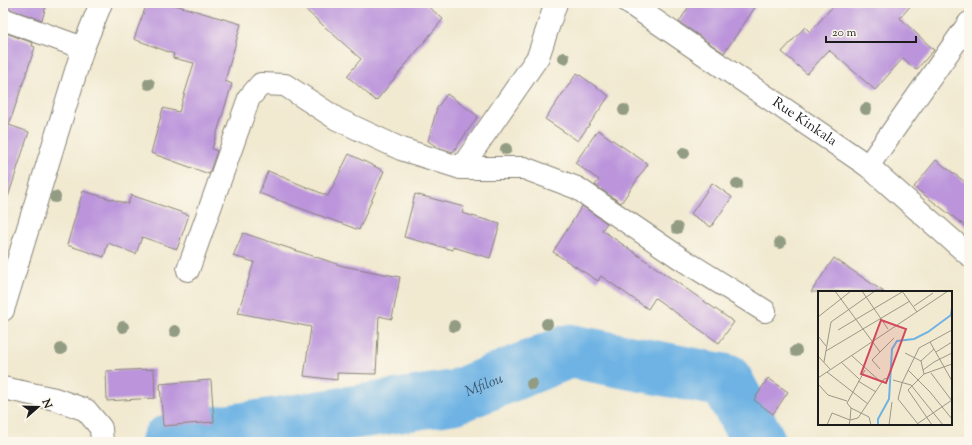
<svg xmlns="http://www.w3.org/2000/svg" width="972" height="445" font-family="'Sorts Mill Goudy',serif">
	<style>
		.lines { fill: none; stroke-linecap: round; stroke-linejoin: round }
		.river { stroke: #6eb3e4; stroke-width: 54 }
		.building { fill: #bb94db }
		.minor-casing { stroke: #868276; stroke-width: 24 }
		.minor { stroke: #fff; stroke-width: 22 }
		.tree { fill: #929c83 }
		.labels { text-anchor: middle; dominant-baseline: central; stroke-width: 3; stroke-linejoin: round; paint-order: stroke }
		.street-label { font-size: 14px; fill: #1c1c1c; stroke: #fbf7ec }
		.water-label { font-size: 15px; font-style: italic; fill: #3d586c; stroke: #fbf7ec }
		.inset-river { fill: none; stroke: #6eb3e4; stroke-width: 2 }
		.inset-road { fill: none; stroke: #9c9788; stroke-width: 1 }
		.view { fill: #d1495b; fill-opacity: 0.15; stroke: #d1495b; stroke-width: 2 }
		.inset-edge { fill: none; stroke: #1c1c1c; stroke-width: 2 }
	</style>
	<rect width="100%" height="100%" fill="#fbf7ec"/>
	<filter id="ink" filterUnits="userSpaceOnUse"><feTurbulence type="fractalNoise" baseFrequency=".025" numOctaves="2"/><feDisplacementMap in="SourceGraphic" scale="8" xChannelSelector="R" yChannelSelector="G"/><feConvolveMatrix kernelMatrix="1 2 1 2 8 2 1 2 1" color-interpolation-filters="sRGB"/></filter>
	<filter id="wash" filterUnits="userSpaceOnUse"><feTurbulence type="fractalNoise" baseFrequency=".012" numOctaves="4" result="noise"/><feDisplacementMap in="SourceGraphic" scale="16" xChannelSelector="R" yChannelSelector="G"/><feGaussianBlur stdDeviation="0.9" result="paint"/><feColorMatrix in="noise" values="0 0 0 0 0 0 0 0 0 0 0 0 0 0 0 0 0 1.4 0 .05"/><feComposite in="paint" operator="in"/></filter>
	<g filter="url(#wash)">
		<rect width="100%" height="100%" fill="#f1e9d0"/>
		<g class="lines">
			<path class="river" id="s1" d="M168,442L172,440L455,397L570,351L726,381L759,442"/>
		</g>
		<g id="blocks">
			<g class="building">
				<path d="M3,3H47L42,20L3,7Z"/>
				<path d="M147,3H168L241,24L225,81L232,84L212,149L217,151L209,174L151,153L163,108L179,112L194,63L173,58L174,54L134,39Z"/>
				<path d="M298,3H424L443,19L376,101L347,76L361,59Z"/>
				<path d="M691,3H758L724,53L679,22Z"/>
				<path d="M836,3H913L900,18L934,50L916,70L903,58L875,90L829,50L807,74L782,52L805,27L810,32Z"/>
				<path d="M3,32L33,43L32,46L35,47L9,125L29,132L8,197L3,196Z"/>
				<path d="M577,73L609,96L578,141L545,119Z"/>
				<path d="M447,94L478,116L453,152L437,147L428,141L437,108Z"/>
				<path d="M598,130L648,164L621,203L595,185L599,180L575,163Z"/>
				<path d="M349,154L384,171L359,230L259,193L268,171L328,196Z"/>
				<path d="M936,160L969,185V229L914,187Z"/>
				<path d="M712,183L732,197L711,227L691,214Z"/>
				<path d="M83,191L128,204L131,195L189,215L177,249L142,237L136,254L108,243L104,257L67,245Z"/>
				<path d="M415,194L464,207L462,213L500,224L490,258L453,247V250L404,237Z"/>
				<path d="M582,206L607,223L602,230L734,322L719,343L655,298L648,309L601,276L598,281L553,252Z"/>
				<path d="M243,233L343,266L400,277L392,319L379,316L376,374L337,373V380L304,376L311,327L238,313L254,262L233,256Z"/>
				<path d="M834,258L884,292H811Z"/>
				<path d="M154,369L155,398L107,401L106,371Z"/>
				<path d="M768,378L788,392L773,414L754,400Z"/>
				<path d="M211,380L214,422L163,426L160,384Z"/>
			</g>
		</g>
	</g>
	<g filter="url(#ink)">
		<use href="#blocks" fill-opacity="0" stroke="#868276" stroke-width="1"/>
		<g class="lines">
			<g class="minor-casing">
				<g id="minor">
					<path id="s2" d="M629,3L868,166L969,255"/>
					<path d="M3,19L83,48"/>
					<path d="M868,166L969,23"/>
					<path d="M461,168L538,57L556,3"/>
					<path d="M188,270L249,98L261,84L285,85L337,119L401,149L461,168H524L577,188L680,258L765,311"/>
					<path d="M3,310L83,48L101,3"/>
					<path d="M3,388L55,399L86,410L101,428L102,442"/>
				</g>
			</g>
			<use href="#minor" class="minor"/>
		</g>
		<g class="tree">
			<circle cx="564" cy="58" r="6"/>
			<circle cx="149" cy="84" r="6"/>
			<circle cx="866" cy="109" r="6"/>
			<circle cx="624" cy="110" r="6"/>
			<circle cx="506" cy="149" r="6"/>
			<circle cx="684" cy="153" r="6"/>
			<circle cx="737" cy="184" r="6"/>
			<circle cx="55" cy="197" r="6"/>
			<circle cx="677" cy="228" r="6"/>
			<circle cx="780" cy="243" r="6"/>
			<circle cx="547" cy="324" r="6"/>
			<circle cx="454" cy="326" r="6"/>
			<circle cx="123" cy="327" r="6"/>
			<circle cx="175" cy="331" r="6"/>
			<circle cx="61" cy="349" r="6"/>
			<circle cx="796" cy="351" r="6"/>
			<circle cx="532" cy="384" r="6"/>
		</g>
	</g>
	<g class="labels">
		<g class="street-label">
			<text stroke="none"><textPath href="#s2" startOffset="212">Rue Kinkala</textPath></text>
		</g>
		<g class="water-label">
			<text stroke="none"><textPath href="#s1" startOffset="322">Mfilou</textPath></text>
		</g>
	</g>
	<g transform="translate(818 291)">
		<rect width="134" height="134" fill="#f1e9d0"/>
		<path class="inset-river" d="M60,134V128L71,108L74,58L79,50L96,48L110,41L133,24L134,17"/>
		<path class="inset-road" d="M17,0L62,61M44,0L70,38M84,0L99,21M96,15L115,2M0,26L33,0M20,39L84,1M0,45L8,55M112,51L134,90M8,60L92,10M118,61L134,51M87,62L103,70L105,79M33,64L64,92M0,65L12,78M103,70L116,58M6,71L13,31L57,0M23,71L41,88M62,78L54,69L76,47M47,79L29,112L33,117L51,126L53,134M90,79L112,101L134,128M9,81L50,113M113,82L134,110M106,83L105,79L116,71L134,62M0,87L130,0M75,89L93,94L125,134M40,90L58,101M0,93L10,104L29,110M33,117L32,129L40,127L66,88L70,87M99,133L134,109M100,133L80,108L84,92L101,57L134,39M9,134L14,122L32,129L31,134M71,134L74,111M114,134L90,99L106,83L134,73"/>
		<path class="view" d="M63,29L88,38L68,92L43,83Z"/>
		<rect width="134" height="134" class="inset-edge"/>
	</g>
	<rect width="972" height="445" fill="none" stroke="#fbf7ec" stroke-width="16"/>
	<g transform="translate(38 407) rotate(70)" stroke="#fbf7ec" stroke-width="3" paint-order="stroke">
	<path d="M0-3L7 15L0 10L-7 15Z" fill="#1c1c1c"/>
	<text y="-6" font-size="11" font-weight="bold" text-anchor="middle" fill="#1c1c1c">N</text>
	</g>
	<path d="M826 36v6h90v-6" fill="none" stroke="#1c1c1c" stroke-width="2"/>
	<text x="832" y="36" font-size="12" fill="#1c1c1c" stroke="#fbf7ec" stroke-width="3" paint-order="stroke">20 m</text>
</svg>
